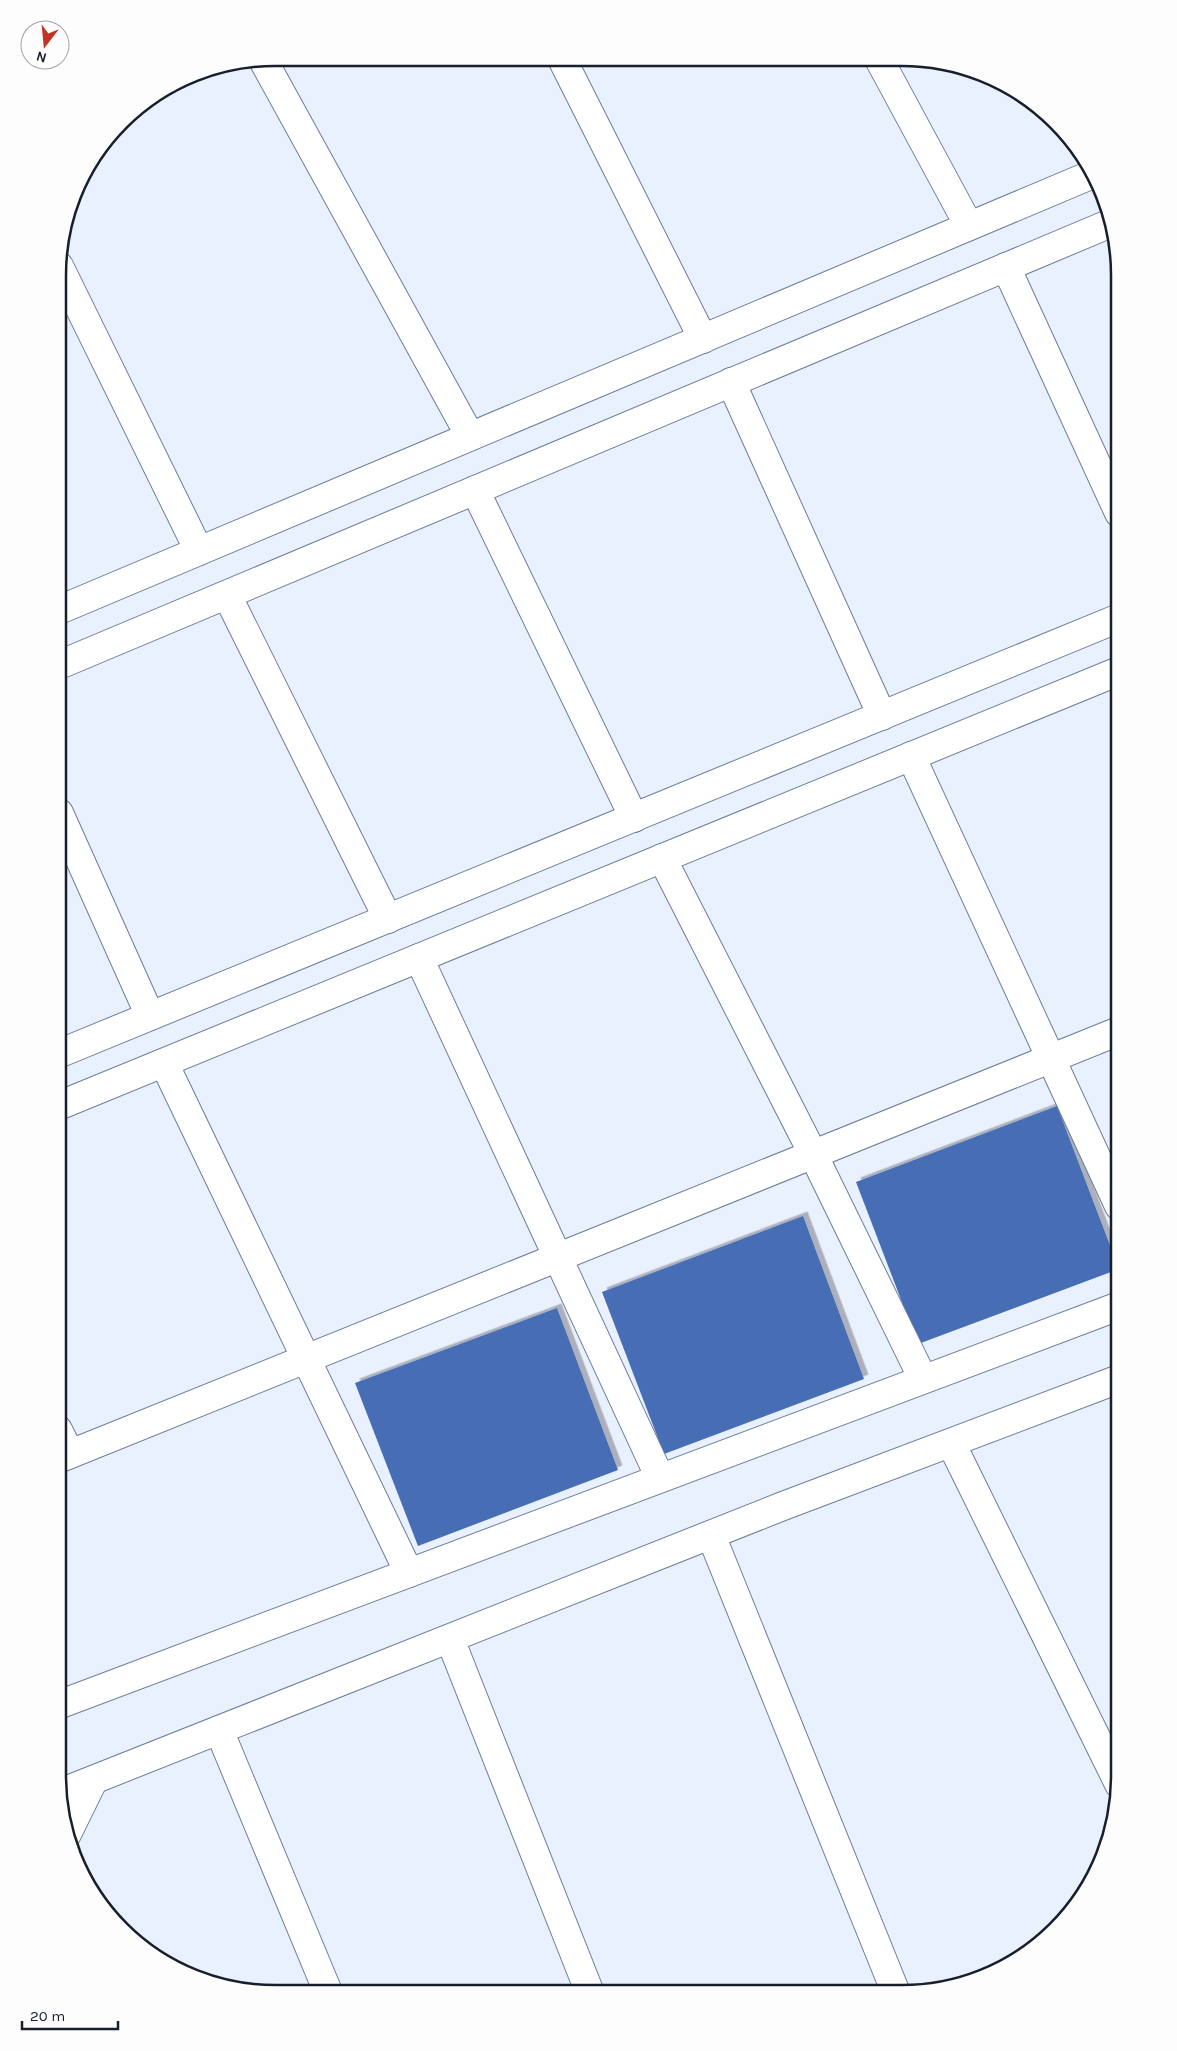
<svg xmlns="http://www.w3.org/2000/svg" width="1177" height="2051" font-family="Karla,sans-serif">
	<style>
		.building { fill: #466db5; filter: url(#shadow) }
		.lines { fill: none; stroke-linecap: round; stroke-linejoin: round }
		.street-casing { stroke: #6c7d9a; stroke-width: 30 }
		.secondary-casing { stroke: #6c7d9a; stroke-width: 30 }
		.street { stroke: #fff; stroke-width: 28 }
		.secondary { stroke: #fff; stroke-width: 28 }
		.rim { fill: none; stroke: #181e2a; stroke-width: 2.5 }
	</style>
	<defs>
		<filter id="shadow"><feDropShadow dx="4.5" dy="-4.5" stdDeviation="0" flood-color="#0004"/></filter>
	</defs>
	<rect width="100%" height="100%" fill="#e9f0fe"/>
	<g class="building">
		<path d="M1057,1106L1119,1269L918,1344L856,1182Z"/>
		<path d="M803,1216L864,1379L664,1454L602,1292Z"/>
		<path d="M557,1308L618,1470L418,1546L355,1383Z"/>
	</g>
	<g class="lines">
		<g class="street-casing">
			<g id="street">
				<path d="M562,59L703,339"/>
				<path d="M263,60L470,436"/>
				<path d="M880,61L969,226"/>
				<path d="M59,266L199,551"/>
				<path d="M1006,267L1119,513"/>
				<path d="M731,382L882,716"/>
				<path d="M475,490L634,818"/>
				<path d="M227,595L388,919"/>
				<path d="M59,610L1093,174"/>
				<path d="M59,665L1111,223"/>
				<path d="M911,756L1119,1206"/>
				<path d="M59,813L150,1016"/>
				<path d="M662,858L813,1154L923,1379"/>
				<path d="M419,958L660,1478"/>
				<path d="M58,1054L1119,618"/>
				<path d="M164,1063L409,1573"/>
				<path d="M58,1106L1119,671"/>
				<path d="M58,1430L70,1454"/>
				<path d="M951,1443L1119,1784"/>
				<path d="M58,1459L1119,1031"/>
				<path d="M711,1535L896,1993"/>
				<path d="M450,1639L590,1993"/>
				<path d="M219,1730L328,1992"/>
			</g>
		</g>
		<g class="secondary-casing">
			<g id="secondary">
				<path d="M58,1705L1119,1306"/>
				<path d="M60,1793L783,1506L1119,1379"/>
				<path d="M67,1834L93,1781"/>
			</g>
		</g>
		<use href="#street" class="street"/>
		<use href="#secondary" class="secondary"/>
	</g>
	<path d="M0 0H1177V2051H0ZM275 66H902A209 209 0 0 1 1111 275V1776A209 209 0 0 1 902 1985H275A209 209 0 0 1 66 1776V275A209 209 0 0 1 275 66Z" fill="#fdfdfd" fill-rule="evenodd"/>
	<path class="rim" d="M275 66H902A209 209 0 0 1 1111 275V1776A209 209 0 0 1 902 1985H275A209 209 0 0 1 66 1776V275A209 209 0 0 1 275 66Z"/>
	<g transform="translate(45 45) rotate(196)"><circle r="24" fill="#fdfdfd" stroke="#a1a4a9"/>
	<path d="M0-4L9 19L0 12L-9 19Z" fill="#c13423"/>
	<text y="-8" font-size="14" font-weight="bold" text-anchor="middle" fill="#181e2a">N</text>
	</g>
	<path d="M22 2021v8h96v-8" fill="none" stroke="#181e2a" stroke-width="2.5"/>
	<text x="30" y="2021" font-size="15" fill="#181e2a" stroke="#fdfdfd" stroke-width="4" paint-order="stroke">20 m</text>
</svg>
